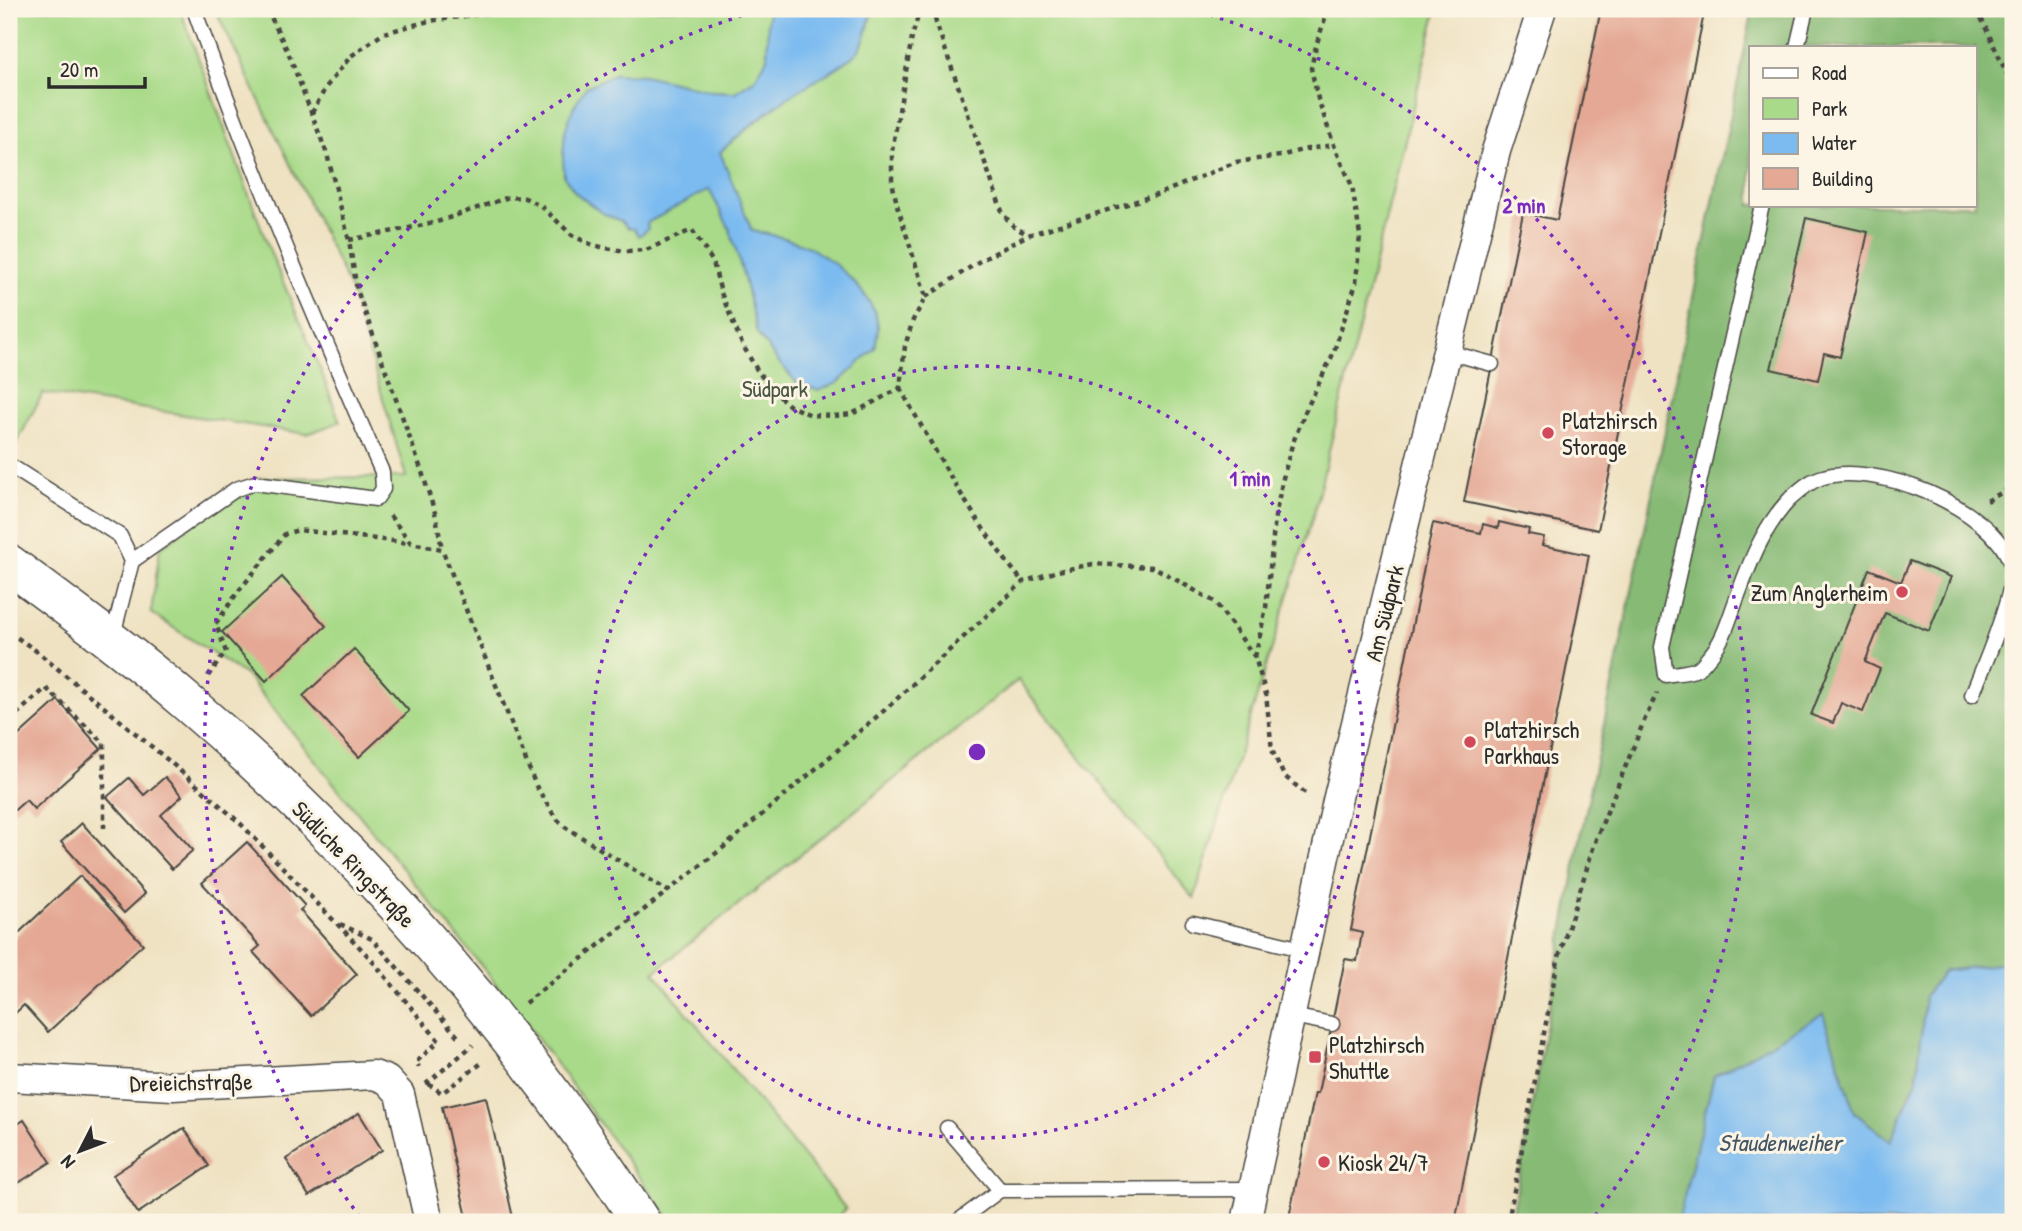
<svg xmlns="http://www.w3.org/2000/svg" width="2022" height="1231" font-family="'Patrick Hand',sans-serif">
	<style>
		.green { fill: #a9da89; stroke: #6a825a; stroke-width: 2 }
		.forest { fill: #86ba75; stroke: #587250; stroke-width: 2; fill-rule: evenodd }
		.water { fill: #7cbbf0; stroke: #54738e; stroke-width: 2 }
		.building { fill: #e4a894 }
		.lines { fill: none; stroke-linecap: round; stroke-linejoin: round }
		.lane-casing { stroke: #484642; stroke-width: 17 }
		.street-casing { stroke: #484642; stroke-width: 31 }
		.secondary-casing { stroke: #484642; stroke-width: 41 }
		.path { stroke: #484642; stroke-width: 4.5; stroke-dasharray: 5 5; stroke-linecap: butt }
		.lane { stroke: #fff; stroke-width: 14 }
		.street { stroke: #fff; stroke-width: 28 }
		.secondary { stroke: #fff; stroke-width: 38 }
		.ring { fill: none; stroke: #7b2cbf; stroke-width: 3.5; stroke-dasharray: 3.5 7 }
		.poi-dot { fill: #d1495b; stroke: #fcf5e5; stroke-width: 2.5 }
		.labels { text-anchor: middle; dominant-baseline: central; stroke-width: 6; stroke-linejoin: round; paint-order: stroke }
		.park-label { font-size: 23px; fill: #4a5742; stroke: #fcf5e5 }
		.poi-label { font-size: 23px; fill: #2b2b2b; stroke: #fcf5e5; text-anchor: start }
		.street-label { font-size: 23px; fill: #2b2b2b; stroke: #fcf5e5 }
		.water-label { font-size: 24px; font-style: italic; fill: #435666; stroke: #fcf5e5 }
		.centre { fill: #7b2cbf; stroke: #fcf5e5; stroke-width: 3.5 }
		.ring-label { font-size: 21px; text-anchor: middle; font-weight: bold; fill: #7b2cbf; stroke: #fcf5e5; stroke-width: 6; stroke-linejoin: round; paint-order: stroke }
	</style>
	<rect width="100%" height="100%" fill="#fcf5e5"/>
	<filter id="ink" filterUnits="userSpaceOnUse"><feTurbulence type="fractalNoise" baseFrequency=".0143" numOctaves="2"/><feDisplacementMap in="SourceGraphic" scale="14" xChannelSelector="R" yChannelSelector="G"/><feConvolveMatrix kernelMatrix="1 2 1 2 8 2 1 2 1" color-interpolation-filters="sRGB"/></filter>
	<filter id="wash" filterUnits="userSpaceOnUse"><feTurbulence type="fractalNoise" baseFrequency=".00686" numOctaves="4" result="noise"/><feDisplacementMap in="SourceGraphic" scale="28" xChannelSelector="R" yChannelSelector="G"/><feGaussianBlur stdDeviation="1.57" result="paint"/><feColorMatrix in="noise" values="0 0 0 0 0 0 0 0 0 0 0 0 0 0 0 0 0 1.4 0 .05"/><feComposite in="paint" operator="in"/></filter>
	<g filter="url(#wash)">
		<rect width="100%" height="100%" fill="#efe2c2"/>
		<g class="green">
			<path d="M9,9H180L271,254L321,371L340,422L307,434L43,393L14,448H9Z"/>
			<path d="M215,9H1437L1313,516L1194,899L1018,680L654,972L846,1209L833,1222H672L513,1005L247,676L151,613L160,548L256,478L406,477L351,290Z"/>
		</g>
		<path class="forest" d="M1753,9H2013V962L1944,971L1925,996L1917,1079L1891,1141L1855,1113L1823,1015L1714,1076L1678,1222H1511L1579,844ZM1751,47H1975V205H1751Z"/>
		<g class="water">
			<path d="M768,9H872C869,22 867,38 859,50C849,63 816,80 801,89C772,107 745,130 720,152L752,231C772,235 795,239 814,250C838,264 876,297 878,327C878,334 876,342 875,348L838,383L818,391L796,382L777,360L757,333L743,274L730,230L709,189L647,223L648,229L639,236L634,229L628,228L621,221L602,213L576,193L564,177L563,156L565,131L573,108L586,87L614,74L644,75L711,91L735,92L755,79L767,58Z"/>
			<path d="M2013,962V1222H1678L1714,1076L1823,1014L1855,1113L1891,1141L1917,1079L1925,996L1944,971Z"/>
		</g>
		<g id="blocks">
			<g class="building">
				<path d="M1601,9H1705L1598,530L1464,502L1523,213L1557,220Z"/>
				<path d="M1806,218L1868,232L1840,357L1824,353L1818,380L1771,369Z"/>
				<path d="M1499,522L1529,529L1528,534L1544,537L1542,545L1589,555L1455,1222H1288L1315,1093H1318L1345,959L1357,961L1362,933L1351,930L1433,523L1481,533L1483,524L1498,528Z"/>
				<path d="M1910,561L1951,577L1929,631L1885,613L1865,662L1880,669L1863,712L1841,703L1833,723L1811,715L1869,569L1901,582Z"/>
				<path d="M282,577L326,626L266,681L222,632Z"/>
				<path d="M354,649L409,711L359,757L303,696Z"/>
				<path d="M58,700L101,749L34,809L26,800L9,815V744Z"/>
				<path d="M165,777L182,796L161,815L193,850L172,869L107,797L129,778L144,795Z"/>
				<path d="M82,823L145,894L124,913L61,842Z"/>
				<path d="M247,842L305,906L300,910L357,974L311,1016L253,952L260,946L202,883Z"/>
				<path d="M80,876L143,944L48,1032L24,1005L9,1019V942Z"/>
				<path d="M486,1097L501,1165L514,1222H468L442,1107Z"/>
				<path d="M359,1113L382,1150L309,1196L286,1159Z"/>
				<path d="M24,1120L51,1162L9,1189V1130Z"/>
				<path d="M184,1128L209,1166L138,1213L113,1175Z"/>
			</g>
		</g>
	</g>
	<g filter="url(#ink)">
		<use href="#blocks" fill-opacity="0" stroke="#484642" stroke-width="2"/>
		<g class="lines">
			<g class="lane-casing">
				<g id="lane">
					<path d="M1797,47L1806,9"/>
					<path d="M1762,205L1662,647L1666,675C1675,673 1688,673 1697,669C1701,667 1705,662 1708,658C1722,643 1727,626 1734,606C1748,568 1761,529 1790,499C1799,491 1808,482 1820,478C1875,460 1992,507 2011,564C2019,587 1982,670 1972,695"/>
					<path d="M1448,352L1492,364"/>
					<path d="M9,465L120,536L132,561L112,639"/>
					<path d="M132,561L236,489L255,483L376,499L383,489L382,472C315,319 250,166 194,9"/>
					<path d="M1193,923L1306,950"/>
					<path d="M1292,1016L1332,1024"/>
					<path d="M947,1128L1000,1190"/>
					<path d="M957,1222L1000,1190L1252,1189"/>
				</g>
			</g>
			<g class="street-casing">
				<g id="street">
					<path d="M9,1077L173,1086L374,1075L387,1080L400,1094L429,1222"/>
					<path d="M1246,1222L1337,801L1496,151L1542,9"/>
				</g>
			</g>
			<g class="secondary-casing">
				<path id="secondary" d="M9,564C70,609 131,654 189,704C363,853 516,1029 641,1222"/>
			</g>
			<g class="path">
				<path d="M267,9L288,52L327,154L349,240L357,290L422,472L436,516L442,549"/>
				<path d="M933,9L936,23L1003,214L1014,227L1027,234"/>
				<path d="M1977,9L2007,74L2013,79"/>
				<path d="M312,113L326,87L351,56L384,33L429,21L519,9"/>
				<path d="M349,240L434,223L509,197L525,198L541,206L572,235L590,244L605,248L625,251L646,250L692,230L713,262L721,293L742,344L757,370L772,390L790,406L811,415L834,416L852,414L900,388L905,346L913,320L926,297L897,205L892,181V151L912,37L920,9"/>
				<path d="M926,297L978,262L1028,235L1159,194L1236,162L1280,156L1302,150L1334,145"/>
				<path d="M900,388C938,455 974,523 1023,582"/>
				<path d="M1987,501L2013,486"/>
				<path d="M390,516L411,543L442,549L536,786L555,817L565,827L668,891"/>
				<path d="M9,632L35,650L169,761L239,822L369,957L439,1041L416,1062L419,1067"/>
				<path d="M1255,657L1266,608L1275,517L1283,478L1292,445L1305,412L1333,354L1356,283L1360,235L1352,186L1334,145L1318,99L1311,68L1316,46L1328,9"/>
				<path d="M208,676L226,652L216,624L237,593L285,534L298,530L410,543"/>
				<path d="M9,721L46,688L104,743V828"/>
				<path d="M340,924L372,939L461,1040"/>
				<path d="M525,1003L724,847L887,708L1023,582L1058,571L1093,564L1154,567L1215,602L1255,657L1266,694L1272,750L1284,776L1304,792L1310,793"/>
				<path d="M426,1084L473,1045"/>
				<path d="M428,1084L442,1093L483,1062"/>
				<path d="M1508,1222L1558,960L1596,839L1644,721L1657,693"/>
			</g>
			<use href="#lane" class="lane"/>
			<use href="#street" class="street"/>
			<use href="#secondary" class="secondary"/>
		</g>
	</g>
	<g class="ring">
		<circle cx="977" cy="752" r="386"/>
		<path d="M360 1217A773 773 0 0 1 764 9M1190 9A773 773 0 0 1 1594 1217"/>
	</g>
	<g class="poi-dot">
		<circle cx="1548" cy="433" r="7"/>
		<circle cx="1902" cy="592" r="7"/>
		<circle cx="1470" cy="742" r="7"/>
		<rect x="1308" y="1050" width="14" height="14" rx="3.5"/>
		<circle cx="1324" cy="1162" r="7"/>
	</g>
	<g class="labels">
		<g class="park-label">
			<text x="775" y="388">Südpark</text>
		</g>
		<g class="poi-label">
			<text x="1562" y="420">Platzhirsch<tspan x="1562" dy="26">Storage</tspan></text>
			<text x="1888" y="592" text-anchor="end">Zum Anglerheim</text>
			<text x="1484" y="729">Platzhirsch<tspan x="1484" dy="26">Parkhaus</tspan></text>
			<text x="1329" y="1044">Platzhirsch<tspan x="1329" dy="26">Shuttle</tspan></text>
			<text x="1338" y="1162">Kiosk 24/7</text>
		</g>
		<g class="street-label">
			<text transform="translate(1384 613) rotate(-76)">Am Südpark</text>
			<text transform="translate(354 864) rotate(46)">Südliche Ringstraße</text>
			<text transform="translate(191 1082) rotate(-1)">Dreieichstraße</text>
		</g>
		<g class="water-label">
			<text x="1780" y="1142">Staudenweiher</text>
		</g>
	</g>
	<circle cx="977" cy="752" r="10" class="centre"/>
	<g class="ring-label">
		<text x="1524" y="213">2 min</text>
		<text x="1250" y="486">1 min</text>
	</g>
	<rect width="2022" height="1231" fill="none" stroke="#fcf5e5" stroke-width="35"/>
	<rect x="1749" y="46" width="228" height="161" fill="#fcf5e5" stroke="#a8a49b" stroke-width="2"/>
	<rect x="1763" y="68" width="35" height="10" fill="#ffffff" stroke="#a8a49b" stroke-width="2"/>
	<text x="1812" y="80" font-size="21" fill="#2b2b2b">Road</text>
	<rect x="1763" y="98" width="35" height="21" fill="#a9da89" stroke="#a8a49b" stroke-width="2"/>
	<text x="1812" y="116" font-size="21" fill="#2b2b2b">Park</text>
	<rect x="1763" y="133" width="35" height="21" fill="#7cbbf0" stroke="#a8a49b" stroke-width="2"/>
	<text x="1812" y="150" font-size="21" fill="#2b2b2b">Water</text>
	<rect x="1763" y="168" width="35" height="21" fill="#e4a894" stroke="#a8a49b" stroke-width="2"/>
	<text x="1812" y="186" font-size="21" fill="#2b2b2b">Building</text>
	<g transform="translate(80 1151) rotate(228)" stroke="#fcf5e5" stroke-width="5" paint-order="stroke">
	<path d="M0-5L12 26L0 18L-12 26Z" fill="#2b2b2b"/>
	<text y="-10" font-size="19" font-weight="bold" text-anchor="middle" fill="#2b2b2b">N</text>
	</g>
	<path d="M49 77v10h96v-10" fill="none" stroke="#2b2b2b" stroke-width="3.5"/>
	<text x="60" y="77" font-size="21" fill="#2b2b2b" stroke="#fcf5e5" stroke-width="5" paint-order="stroke">20 m</text>
</svg>
